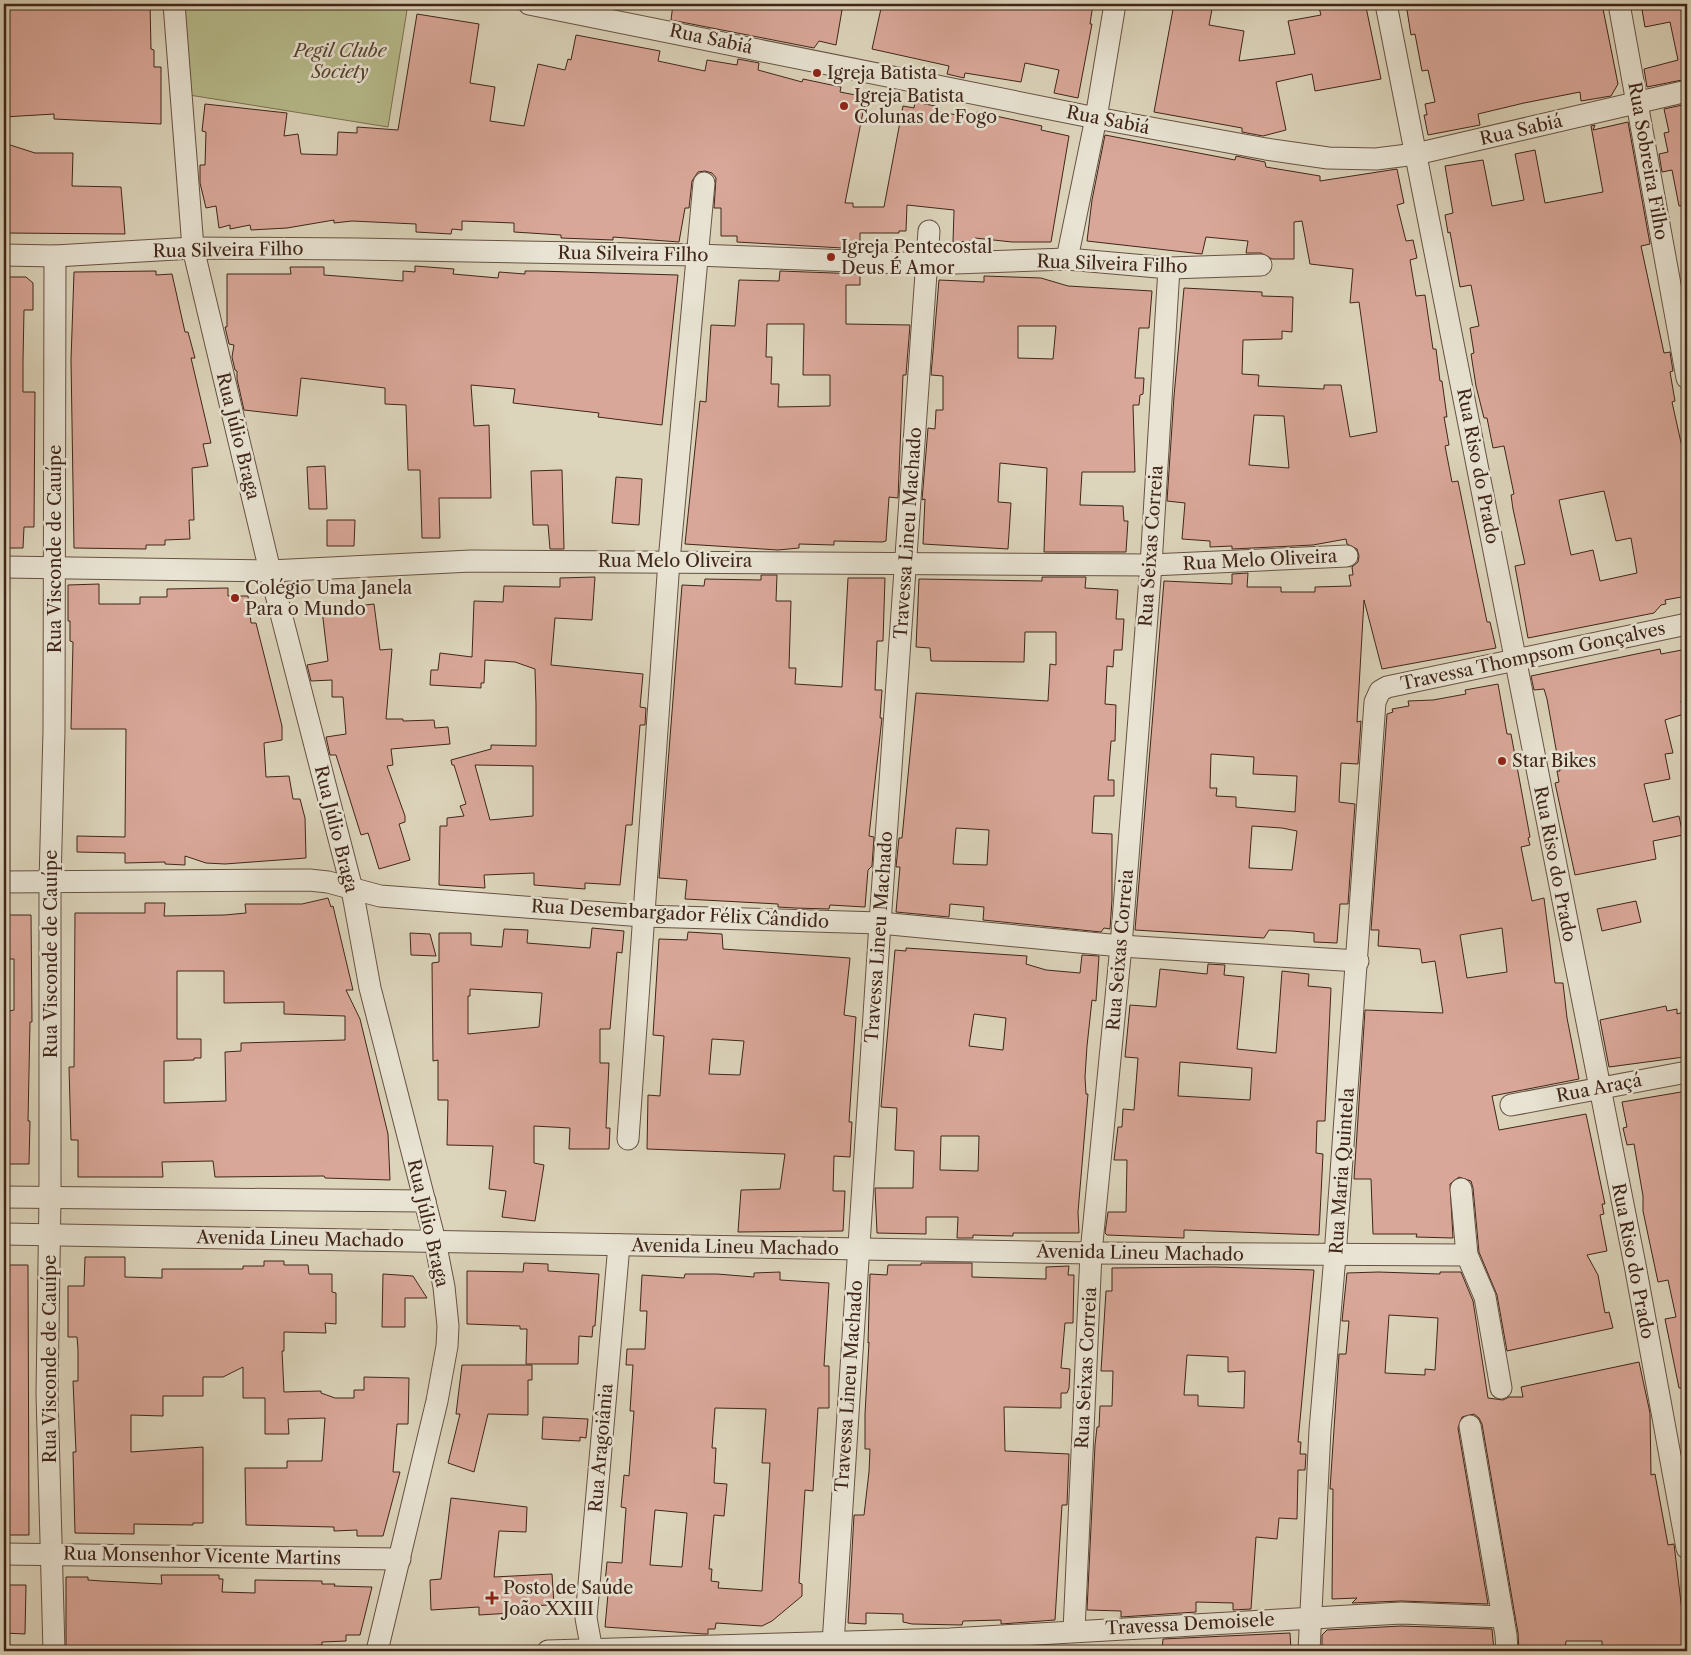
<svg xmlns="http://www.w3.org/2000/svg" width="1691" height="1655" font-family="'Libre Caslon Text',serif">
	<style>
		.green { fill: #b7bb8c; stroke: #7c7052 }
		.building { fill: #d9a799; stroke: #402619; fill-rule: evenodd }
		.lines { fill: none; stroke-linecap: round; stroke-linejoin: round }
		.minor-casing { stroke: #675242; stroke-width: 23 }
		.minor { stroke: #e8e3d3; stroke-width: 21 }
		.poi-dot { fill: #8f2418; stroke: #e8e3d3; stroke-width: 2 }
		.labels { text-anchor: middle; dominant-baseline: central; stroke-width: 5; stroke-linejoin: round; paint-order: stroke }
		.street-label { font-size: 18px; fill: #402619; stroke: #e8e3d3 }
		.park-label { font-size: 18px; font-style: italic; fill: #584430; stroke: #e8e3d3 }
		.poi-label { font-size: 18px; fill: #402619; stroke: #e8e3d3; text-anchor: start }
	</style>
	<rect width="100%" height="100%" fill="#dcd4bb"/>
	<filter id="stains"><feTurbulence type="fractalNoise" baseFrequency=".004" numOctaves="4"/><feColorMatrix values="0 0 0 0 .2 0 0 0 0 .09 0 0 0 0 .02 0 0 0 .5 -.17"/></filter>
	<radialGradient id="worn" r=".72"><stop offset=".6" stop-color="#630" stop-opacity="0"/><stop offset="1" stop-color="#630" stop-opacity=".3"/></radialGradient>
	<path class="green" d="M177,4H408L388,127L183,94Z"/>
	<g class="building">
		<path d="M4,4H150L151,49L154,50V67H161V124L54,119V114L4,117Z"/>
		<path d="M673,4H825V7L842,10L836,45L819,41L814,48L671,20Z"/>
		<path d="M882,4H1093L1090,24H1092L1078,98L1054,93L1059,70L1025,63L1021,82L965,73L964,78L947,74L949,66L872,49Z"/>
		<path d="M1174,4L1194,7L1195,4H1213L1209,25L1244,31L1239,61L1295,54L1288,21L1321,15L1318,4H1357L1358,8L1366,7L1381,79L1315,91L1312,74L1276,82L1286,130L1263,136L1242,132V128L1154,112Z"/>
		<path d="M1406,4H1602L1618,84L1611,96L1581,101L1580,92L1524,103L1478,114L1480,125L1428,135L1424,115H1427L1425,104L1435,102L1428,70L1422,71L1415,34L1411,35Z"/>
		<path d="M1641,4H1687V79L1647,87L1644,69L1678,60L1670,22L1645,27Z"/>
		<path d="M417,14L479,24L470,83L495,87L490,121L524,126L538,64L565,70L568,59L571,60L576,35L660,51L658,61L705,71L707,60L737,65L738,59L759,63L758,70L802,82L803,79L841,87L840,92L866,97L845,203H853V207H884L903,106L914,108L915,102L940,107L939,112L976,118L977,112L1042,126L1041,130L1069,136L1051,242H1012L975,238L976,241L953,242L954,210L907,205L906,231H899V233H860V249L737,242V236H721V208H714L716,178L712,173L705,171L698,172L692,181L689,208H685L679,242L613,237V240L561,238V235L514,232V223L462,221V230L452,229L451,234L416,232V224L352,221L334,223V220L287,228L251,230L250,225L230,229V225L219,228L216,206L206,208L200,183V165H205L206,132L202,131L205,104L287,113L284,136L298,134L301,154L337,155L338,132L357,133V127L398,130Z"/>
		<path d="M1687,104V205L1679,206L1672,170L1662,172L1659,154L1668,152L1664,133L1669,132L1664,109Z"/>
		<path d="M1628,122L1650,244L1641,246L1664,353L1670,352L1673,371L1670,372L1675,401L1672,402L1684,456L1687,455V596L1665,600L1666,604L1661,605L1654,613L1528,638L1515,566L1525,564L1513,509L1511,495L1514,494L1504,446L1493,448L1487,418H1484L1476,386L1471,354L1474,353L1470,328L1479,326L1471,285L1460,287L1450,232L1448,233L1445,215L1453,213L1445,166L1483,160L1492,206L1524,200L1515,154L1535,150L1545,203L1603,192L1591,126L1595,125L1593,130ZM1604,491L1616,541L1631,538L1637,573L1600,581L1593,550L1571,555L1559,500Z"/>
		<path d="M1105,135L1235,160L1236,156L1265,162L1266,167L1320,176V181L1397,169L1404,203L1397,205L1406,241L1413,240L1417,258L1410,260L1416,296L1425,295L1433,349H1436L1440,381H1442L1447,417H1444L1449,445L1445,446L1452,482L1458,481L1487,622H1490L1496,648L1382,669L1364,600L1357,722L1361,721L1358,764L1341,763L1339,802L1355,804L1348,904H1340L1337,943L1314,942V933L1292,931L1269,930L1264,938L1135,930L1164,581L1232,584V574L1248,573L1247,587H1281V592H1315V587L1351,586L1349,575H1353L1352,567L1358,562L1359,556L1357,549L1347,544L1346,539L1313,545L1232,549V546L1210,547V541L1182,539L1185,503L1167,501L1174,396L1184,288L1262,292V296L1293,297L1292,332L1282,331V339L1243,340L1242,374L1259,375L1258,386L1324,389V385H1341L1350,437L1377,432L1359,302L1350,303L1353,269L1310,264L1302,221L1294,222V259H1272L1261,253H1246L1248,241L1206,237L1202,254L1087,241L1092,200ZM1254,415L1284,416L1289,468L1249,465ZM1211,754L1254,757L1253,774L1297,776L1295,812L1236,807V797L1216,796L1217,788H1210ZM1252,826L1282,828L1297,831L1292,870L1249,868Z"/>
		<path d="M4,143L35,153H73L72,186L121,187L125,234L7,233V228H4Z"/>
		<path d="M415,266L454,269L453,274L498,278L499,272L525,274V271H537L678,275L662,425L598,417L599,413L513,403L515,389L471,385L474,426L489,425L491,498H439L440,538H422L420,470H408L406,405L385,404V388L301,378L297,416L244,410L237,379V371L235,370L232,357L234,345L229,344L225,327H227V274H291L290,267H324V275L403,281V271L415,272Z"/>
		<path d="M156,271V275L172,274L185,332H188L195,358H191L211,443L203,444L208,466L192,468L194,520H189L190,539L165,540V545H146V549L74,548L71,360L74,272Z"/>
		<path d="M780,271L860,274V285H846V324L910,325L906,375H903L898,498L889,497L886,541L882,542L834,541V545L799,544V548L778,550L685,544L700,401L706,402L711,325L735,326L739,280L779,281ZM767,324H804L803,375H830V406L778,407L779,384H771L772,357H766Z"/>
		<path d="M984,276L1041,278L1068,286L1152,291L1149,328H1139L1135,378H1144L1143,394L1140,395L1139,405H1133L1135,472H1082L1080,505L1123,506L1124,521H1128L1126,552H1044L1047,468L1000,463L998,502L1011,503L1008,549L923,544L925,499L922,500L928,428L935,429L936,410H943V376L931,375L939,280L984,282ZM1018,326H1056L1053,359L1018,358Z"/>
		<path d="M4,277H26L33,283V310H24L23,361V392H35L34,527H24L23,548H4Z"/>
		<path d="M325,466L327,509H309L307,467Z"/>
		<path d="M562,470L564,549H550L548,525H533L531,471Z"/>
		<path d="M616,477L642,479L639,525L612,523Z"/>
		<path d="M327,520H355L354,546H327Z"/>
		<path d="M761,575H777L776,601H791L789,668H796L795,684L842,687L848,578H885L883,641H877L875,690H882L880,718H882L869,836L874,837L872,866L868,870L865,907L830,905L829,909L795,908L778,907V904L685,899L687,880L659,878L682,585L704,586L705,579L761,580Z"/>
		<path d="M595,577L592,620L555,618L551,665L643,674L640,707L646,708L645,725H640L632,825H626L620,885L585,883V889L534,885V873L484,875L485,888L439,885L440,826H447V818L464,816L460,806L466,804L454,765H452L451,760L491,749V745L536,746V704L535,669L515,662L485,660L484,683H481V688L430,685L431,670H438L440,653L472,657L474,601L503,602L504,586L560,587V578ZM475,765L533,766V816L490,820Z"/>
		<path d="M1042,577H1086L1085,588L1118,590L1116,619H1124L1122,650H1114L1113,667L1107,666L1105,704L1116,705L1115,741H1111L1108,780H1114V796H1094L1092,833L1112,834V900L1110,929L1104,928L1101,932L983,920L984,907L950,904L949,917L896,912L900,867H896L899,838H902L916,693L1048,701L1050,664L1056,665V632H1025L1024,662L931,661L930,648L916,647L919,579L1042,581ZM956,828L989,830L987,865L953,864Z"/>
		<path d="M99,584V604H140V597H167V589L228,588V596H248L251,623H256L282,726V740L264,743L266,777L289,776L293,799H300L305,818L306,858L225,864L206,863L185,856V865L165,864V862L125,863V853L77,852V836L125,837L126,729H71L73,642L70,641V621H68V585Z"/>
		<path d="M374,604L380,650L392,649L386,719H403V721L434,720L435,728L448,727L450,744L391,749L393,765L387,766L405,816V822L399,824L410,860L379,869L368,833L361,835L336,755H330L326,737L346,734L343,697H332V680L311,681L307,665L328,661L322,610Z"/>
		<path d="M1660,649L1661,654L1687,649V701H1681L1684,714L1665,720L1673,753L1665,754L1670,779L1644,784L1653,822L1679,816L1683,835L1653,841L1656,859L1575,875L1555,783L1559,782L1557,771H1560L1547,699L1544,689L1534,690L1531,676Z"/>
		<path d="M1498,684L1507,734H1511L1530,837L1528,838L1530,845L1521,847L1532,901L1544,898L1555,983H1563L1567,1018L1579,1079L1492,1096L1499,1130L1586,1114L1605,1204H1602L1604,1214L1600,1215L1607,1251L1587,1255L1598,1275L1605,1313L1609,1312L1613,1328L1507,1351L1497,1295L1479,1252L1473,1188L1471,1181L1459,1177L1450,1184L1453,1238L1416,1237L1417,1234H1373L1371,1179H1354L1365,1010L1443,1013L1435,961L1422,963L1420,949L1378,946L1379,930H1371L1387,714L1393,712L1392,709L1409,706L1408,701L1433,700L1466,694L1465,690ZM1502,928L1507,972L1467,978L1460,935Z"/>
		<path d="M328,898L331,907L333,906L353,990H346L360,1019L388,1134L390,1180L325,1178L324,1176L215,1177L213,1161L162,1162L163,1177H78V1140H71L69,1067H74L75,913H145V903H165L164,916L225,915L246,913L245,904H302ZM177,971H224V1003L284,1002V1014L345,1016V1040L241,1043V1051L225,1052L226,1101L164,1103V1061L194,1060V1058H201V1039H177Z"/>
		<path d="M1636,901L1641,922L1602,931L1597,909Z"/>
		<path d="M4,915H31L32,1022H30L28,1121H30L29,1164H4V1012L14,1010V959H4Z"/>
		<path d="M592,928L624,931L622,953L617,952L610,1029H600V1063H609L606,1128H610L609,1149H569L570,1128L534,1126V1163L544,1165L535,1221L502,1217L506,1191L489,1189L493,1146L447,1145L448,1100H438V1060L433,1061L432,963L439,962V933H471V945L502,947L504,929L528,930L527,943L590,948ZM470,989L542,993L539,1027L468,1034V996H470Z"/>
		<path d="M688,932L722,934L723,949L850,958L844,1015L856,1017L849,1122H852L850,1157L834,1156L833,1191H845L843,1231L738,1232L741,1190L780,1189L785,1154L647,1149L648,1095L660,1096L664,1036L653,1035L659,939L687,940ZM712,1039L744,1041L740,1075L709,1074Z"/>
		<path d="M410,933L430,934L436,956L411,955Z"/>
		<path d="M906,948L1027,956L1026,964L1046,970L1080,973L1082,955L1099,956L1096,1001L1092,1000L1087,1046L1085,1077L1086,1094H1088L1078,1212L1079,1233H1013V1236L973,1235V1238H957L958,1217H926V1234L877,1233L875,1188H913L914,1151L895,1150L897,1108L881,1107L895,950L906,951ZM974,1014L1006,1018L1003,1050L969,1046ZM941,1136H979L978,1171L940,1170Z"/>
		<path d="M1208,964L1225,965L1224,975L1244,977L1237,1049L1276,1053L1282,971L1309,974L1308,986L1331,988L1325,1121H1317L1316,1153L1323,1154L1319,1235L1184,1230V1238L1107,1235L1105,1233L1108,1212H1126L1127,1160H1114L1118,1127H1122L1123,1109L1134,1110L1138,1058L1125,1057L1130,1005L1156,1007L1160,969L1207,974ZM1180,1062L1252,1068L1250,1100L1178,1096Z"/>
		<path d="M1666,1006L1667,1011L1677,1009V1014L1687,1011V1048H1682L1684,1057L1609,1067L1600,1020Z"/>
		<path d="M1687,1091V1388H1679L1665,1319L1676,1317L1668,1280L1658,1282L1643,1211V1196L1634,1144L1627,1145L1623,1128L1627,1127L1622,1102Z"/>
		<path d="M85,1257H125V1277L162,1278V1269H243V1266H264V1261H284V1265H308L309,1274H332V1292L336,1293V1324L325,1323L326,1333L284,1332V1351H282L284,1392L321,1391V1393L335,1398H354V1390H364V1377L409,1378L408,1424H397L393,1472H400L383,1536H357V1530L334,1531V1527L246,1525L245,1468H287V1461H322L325,1418L288,1419L289,1434H265V1398H243V1367L223,1377H203V1396H163V1416L131,1415V1452L203,1447V1523H193V1525L134,1524V1534L75,1533L73,1452H76L73,1381H78V1349L77,1337H68V1286H84Z"/>
		<path d="M524,1263L548,1264V1271L599,1274L595,1326H593L592,1337L579,1336L578,1364H526L527,1329H520V1326L467,1324V1271L523,1272Z"/>
		<path d="M921,1263H972V1277L1046,1279V1267L1069,1266L1068,1275H1074L1073,1323H1065L1061,1368L1070,1369L1069,1388L1067,1393H1061V1408L1004,1407L1005,1451L1069,1454L1067,1505H1062L1055,1620L1001,1624V1620L963,1621L962,1625L912,1624L903,1622V1614L866,1613V1624L848,1623L854,1515H864L869,1472L870,1449H865V1414L869,1342L868,1343L870,1274L887,1275L888,1265H921Z"/>
		<path d="M4,1265H28L29,1535H8L4,1527Z"/>
		<path d="M1215,1267L1314,1270L1298,1442H1301L1300,1454H1306L1305,1470H1298L1297,1519L1279,1518L1277,1539L1256,1537L1251,1609L1233,1610V1603L1196,1602V1612L1121,1617V1611L1087,1610L1095,1445L1097,1427H1099L1100,1406H1112L1113,1371H1101L1106,1291H1112V1268ZM1187,1355L1228,1357V1372L1245,1371L1244,1408L1198,1406V1395H1184Z"/>
		<path d="M780,1272V1280L829,1283L824,1366H829V1408H818L813,1491L805,1490L799,1583L802,1584V1596L772,1621L762,1626L716,1623L715,1629H708V1634H704L605,1627L609,1583H605L607,1562L622,1563L626,1508L621,1507L624,1475L629,1476L634,1411H630L633,1365H626L627,1349H645L647,1311H640L642,1275L684,1278L685,1274H717L754,1277V1273ZM715,1408L766,1409L762,1463H770L762,1591L718,1588L719,1582L711,1581L712,1569H709L714,1515L724,1516L727,1484L714,1483L716,1448H712ZM655,1510L687,1513L682,1567L650,1565Z"/>
		<path d="M1378,1272L1440,1274V1272H1461L1473,1301L1488,1398L1503,1400L1509,1397H1523L1521,1387L1639,1362L1650,1413L1651,1475L1655,1474L1668,1545L1674,1544L1682,1611H1687V1651H1602V1641H1566L1565,1651H1519L1518,1633L1482,1424L1479,1418L1474,1414L1462,1417L1458,1428L1488,1604L1401,1601L1352,1603L1357,1598L1332,1599L1333,1489H1330L1339,1354H1346L1349,1321H1342L1347,1273ZM1389,1315L1438,1318L1435,1370L1425,1369V1375L1385,1373Z"/>
		<path d="M383,1274L413,1276L427,1298H405V1327H382Z"/>
		<path d="M462,1365H532V1380H528V1415L488,1414L474,1472L448,1463L460,1414H456Z"/>
		<path d="M543,1417L588,1419L586,1438L580,1437V1441L542,1439Z"/>
		<path d="M451,1498L527,1507L526,1532L499,1531L494,1577L552,1574L554,1605L512,1606V1613L479,1615V1607L431,1610L430,1580L441,1579Z"/>
		<path d="M161,1575H219V1579H223L222,1592L255,1593V1580L322,1581V1584H335L334,1586L372,1587L360,1635H346V1641L322,1642V1645L300,1646V1651H155V1647H113V1651H66V1577H88V1580L102,1581L162,1584Z"/>
		<path d="M4,1585H26L25,1634L4,1633Z"/>
		<path d="M1401,1626L1492,1629L1494,1651H1322V1635L1327,1630Z"/>
		<path d="M1290,1633L1291,1651H1162L1163,1639Z"/>
	</g>
	<g class="lines">
		<g class="minor-casing">
			<g id="minor">
				<path d="M174,4L193,248L270,571L352,889L370,988L435,1241L444,1287L448,1326L447,1346L437,1401L377,1651"/>
				<path d="M529,4L1096,118L1266,149L1328,158L1376,159L1416,154L1687,91"/>
				<path d="M1386,4L1635,1265L1687,1548"/>
				<path d="M1619,4L1687,378"/>
				<path d="M4,255L55,256L193,248L356,249L697,255L927,264L1067,259L1169,268L1261,265"/>
				<path d="M1067,259L1096,118L1115,4"/>
				<path d="M4,567L270,571L471,561L1151,565L1347,556"/>
				<path d="M4,882L309,880L328,882L380,896L643,916L880,923L1121,946L1358,961"/>
				<path d="M1511,1105L1687,1072"/>
				<path d="M628,1139L669,561L704,183"/>
				<path d="M1461,1189L1467,1255L1485,1297L1501,1388"/>
				<path d="M4,1197L425,1201"/>
				<path d="M4,1234L1091,1253L1467,1255"/>
				<path d="M1470,1426L1506,1635L1507,1651"/>
				<path d="M4,1554L400,1559"/>
				<path d="M1074,1631L1091,1253L1121,946L1151,565L1169,268"/>
				<path d="M833,1644L880,923L929,231"/>
				<path d="M54,1651L47,1394L50,1198V882L54,731L55,256"/>
				<path d="M548,1651L950,1639L1401,1613L1503,1617"/>
				<path d="M592,1651L586,1618L619,1245"/>
				<path d="M1309,1651L1320,1430L1335,1256L1375,702L1380,691L1387,687L1687,624"/>
			</g>
		</g>
		<use href="#minor" class="minor"/>
	</g>
	<g class="poi-dot">
		<circle cx="817" cy="73" r="5"/>
		<circle cx="844" cy="106" r="5"/>
		<circle cx="831" cy="257" r="5"/>
		<circle cx="235" cy="598" r="5"/>
		<circle cx="1502" cy="761" r="5"/>
		<path d="M489.5 1590.5h5v5h5v5h-5v5h-5v-5h-5v-5h5z"/>
	</g>
	<g class="labels">
		<g class="street-label">
			<text transform="translate(711 39) rotate(12)">Rua Sabiá</text>
			<text transform="translate(1108 120) rotate(11)">Rua Sabiá</text>
			<text transform="translate(1521 130) rotate(-13)">Rua Sabiá</text>
			<text transform="translate(1648 161) rotate(80)">Rua Sobreira Filho</text>
			<text transform="translate(228 250) rotate(-1)">Rua Silveira Filho</text>
			<text transform="translate(633 254) rotate(1)">Rua Silveira Filho</text>
			<text transform="translate(1112 264) rotate(2)">Rua Silveira Filho</text>
			<text transform="translate(238 436) rotate(76)">Rua Júlio Braga</text>
			<text transform="translate(1478 466) rotate(79)">Rua Riso do Prado</text>
			<text transform="translate(908 533) rotate(-86)">Travessa Lineu Machado</text>
			<text transform="translate(1151 546) rotate(-86)">Rua Seixas Correia</text>
			<text transform="translate(55 549) rotate(-90)">Rua Visconde de Cauípe</text>
			<text transform="translate(1260 560) rotate(-3)">Rua Melo Oliveira</text>
			<text x="675" y="561">Rua Melo Oliveira</text>
			<text transform="translate(1533 656) rotate(-12)">Travessa Thompsom Gonçalves</text>
			<text transform="translate(336 829) rotate(76)">Rua Júlio Braga</text>
			<text transform="translate(1555 864) rotate(79)">Rua Riso do Prado</text>
			<text transform="translate(680 914) rotate(3)">Rua Desembargador Félix Cândido</text>
			<text transform="translate(879 937) rotate(-86)">Travessa Lineu Machado</text>
			<text transform="translate(1120 950) rotate(-85)">Rua Seixas Correia</text>
			<text transform="translate(51 954) rotate(-90)">Rua Visconde de Cauípe</text>
			<text transform="translate(1599 1088) rotate(-11)">Rua Araçá</text>
			<text transform="translate(1342 1171) rotate(-86)">Rua Maria Quintela</text>
			<text transform="translate(428 1223) rotate(77)">Rua Júlio Braga</text>
			<text transform="translate(300 1239) rotate(1)">Avenida Lineu Machado</text>
			<text transform="translate(735 1247) rotate(1)">Avenida Lineu Machado</text>
			<text transform="translate(1140 1253) rotate(1)">Avenida Lineu Machado</text>
			<text transform="translate(1633 1261) rotate(79)">Rua Riso do Prado</text>
			<text transform="translate(50 1359) rotate(-90)">Rua Visconde de Cauípe</text>
			<text transform="translate(1086 1368) rotate(-87)">Rua Seixas Correia</text>
			<text transform="translate(849 1386) rotate(-86)">Travessa Lineu Machado</text>
			<text transform="translate(601 1448) rotate(-85)">Rua Aragoiânia</text>
			<text transform="translate(202 1556) rotate(1)">Rua Monsenhor Vicente Martins</text>
			<text transform="translate(1190 1624) rotate(-3)">Travessa Demoisele</text>
		</g>
		<g class="park-label">
			<text x="340" y="51">Pegil Clube<tspan x="340" dy="21">Society</tspan></text>
		</g>
		<g class="poi-label">
			<text x="827" y="73">Igreja Batista</text>
			<text x="854" y="96">Igreja Batista<tspan x="854" dy="21">Colunas de Fogo</tspan></text>
			<text x="841" y="247">Igreja Pentecostal<tspan x="841" dy="21">Deus É Amor</tspan></text>
			<text x="245" y="588">Colégio Uma Janela<tspan x="245" dy="21">Para o Mundo</tspan></text>
			<text x="1512" y="761">Star Bikes</text>
			<text x="503" y="1588">Posto de Saúde<tspan x="503" dy="21">João XXIII</tspan></text>
		</g>
	</g>
	<rect width="1691" height="1655" fill="none" stroke="#dcd4bb" stroke-width="20"/>
	<rect x="5" y="5" width="1681" height="1645" fill="none" stroke="#402619" stroke-width="2.5"/>
	<rect x="10" y="10" width="1671" height="1635" fill="none" stroke="#402619"/>
	<rect width="100%" height="100%" filter="url(#stains)"/>
	<rect width="100%" height="100%" fill="url(#worn)"/>
</svg>
